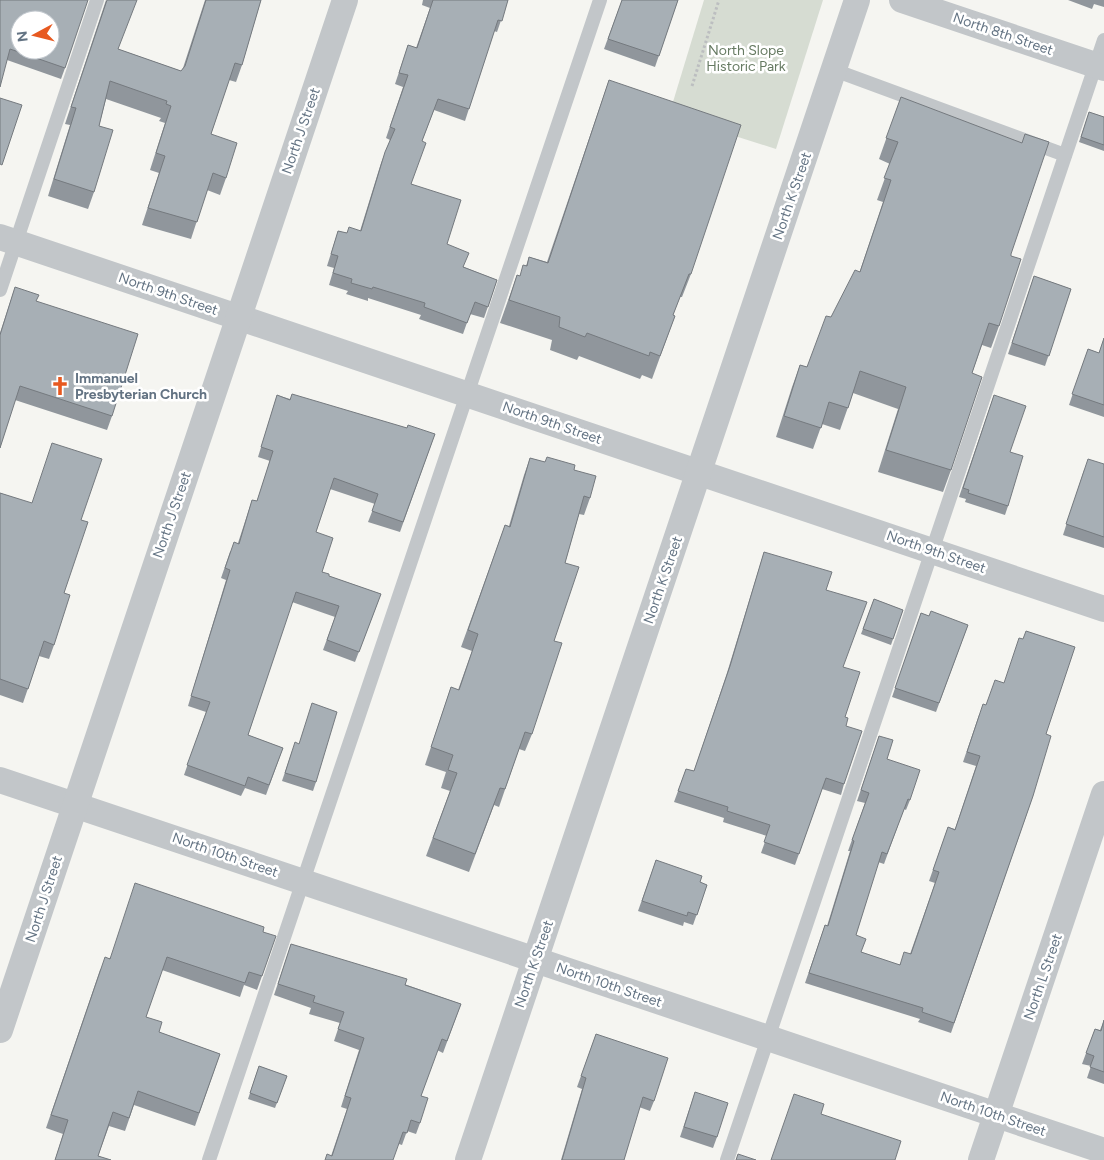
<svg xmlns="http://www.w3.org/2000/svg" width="1104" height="1160" font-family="Figtree,sans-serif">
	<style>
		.green { fill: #d6dcd2 }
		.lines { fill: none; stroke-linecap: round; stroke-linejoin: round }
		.path { stroke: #bcbec0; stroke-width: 3; stroke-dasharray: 2.5 2.5; stroke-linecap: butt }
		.lane { stroke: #c2c6c9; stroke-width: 14 }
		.street { stroke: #c2c6c9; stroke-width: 26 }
		.wall { fill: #90969c }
		.building { fill: #a7afb5; stroke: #757a7f; fill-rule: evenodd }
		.labels { text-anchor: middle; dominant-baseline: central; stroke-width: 5; stroke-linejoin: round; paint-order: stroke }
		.street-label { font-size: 14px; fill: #637383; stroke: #fff }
		.park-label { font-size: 14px; fill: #667a62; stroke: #fff }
		.poi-label { font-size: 14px; font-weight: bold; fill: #637383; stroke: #fff; text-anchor: start }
	</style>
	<rect width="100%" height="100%" fill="#f5f5f1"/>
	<path class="green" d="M704,0H823L776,149L669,115Z"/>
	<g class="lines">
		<path class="path" d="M692,86L719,0"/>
		<g class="lane">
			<path d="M834,70L1065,155"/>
			<path d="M0,290L97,0"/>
			<path d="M209,1160L600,0"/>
			<path d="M727,1160L1104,40"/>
		</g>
		<g class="street">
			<path d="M902,0L1104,68"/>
			<path d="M0,237L1104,609"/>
			<path d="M0,780L1104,1151"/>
			<path d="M0,1030L345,0"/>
			<path d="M468,1160L857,0"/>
			<path d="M981,1160L1104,794"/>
		</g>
	</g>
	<g class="wall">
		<path d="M0,0L65,68L61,79L7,60Z"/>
		<path d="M106,0L118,49L181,71L183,68L205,0H261L242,65L236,82L229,80L211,134L226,178L220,195L207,190L191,239L142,225L159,173L150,170L165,123L159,121L161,118L106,99L99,126L94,192L88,209L48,196L70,125L65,124Z"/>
		<path d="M423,0H508L497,32L494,31L465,121L434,110L422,141L411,184L447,244L464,267L497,280L484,318L470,314L463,334L419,319L421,315L368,298V301L346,294L348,291L329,285L334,268L327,266L338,231L347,233L360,231L381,163L390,140L386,138L403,87L395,84L408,45L416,48L430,8L422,5Z"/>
		<path d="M622,0H678L655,67L604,49Z"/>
		<path d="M1068,0H1104V7L1094,4L1092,9Z"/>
		<path d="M609,80L691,274L682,297H680L673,315L675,316L652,379L642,375L640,379L579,356L577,360L550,350L552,340L500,323L517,275L520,276L526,266L529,257L547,262Z"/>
		<path d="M901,97L1011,254L999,326L991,348L982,345L972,373L951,470L943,492L878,472L898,409L853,393L840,430L822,424L813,449L776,437L792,387L800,365L807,367L831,317L860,271L883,202L877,200L890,164L879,159Z"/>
		<path d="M1089,112L1104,117V151L1079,142Z"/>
		<path d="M1034,276L1071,289L1045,366L1008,354Z"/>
		<path d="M15,287L36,301L112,416L107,430L15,400L0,448V333Z"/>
		<path d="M1104,338V417L1069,405L1088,349L1099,353Z"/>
		<path d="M277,395L290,399L407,428L435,434L400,532L368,522L375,504L330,489L316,532L322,572L329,576L381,594L355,662L323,650L335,617L292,602L248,735L283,748L266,795L245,788L241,796L184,775L206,712L188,706L226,580L221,578L230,552L238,543L252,500L257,501L270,461L258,457Z"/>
		<path d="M994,395L1010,452L1008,506L1005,515L965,502L966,499L959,497Z"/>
		<path d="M530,458L574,470L590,498L584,515L579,514L565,563L554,641L532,734L525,751L519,749L499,807L494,805L469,872L426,856L450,791L441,788L446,772L425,765L451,687L458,690L472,651L461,647L505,525L509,526L524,475Z"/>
		<path d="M1104,464V548L1063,535L1084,470Z"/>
		<path d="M0,493L81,520L64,593L54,645L49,659L39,656L23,703L0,695Z"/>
		<path d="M764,552L826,590L843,667L845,717L844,784L841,795L822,789L795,865L761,853L767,836L723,822L724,818L674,802L686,769L694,771L726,676Z"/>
		<path d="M874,599L903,610L891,645L861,634Z"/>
		<path d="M921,613L929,616L968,625L936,712L892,697Z"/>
		<path d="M979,715L1046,734L1033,796L951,1033L918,1022L920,1019L805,983L825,925L827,926L850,851H848L865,803L857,801L879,736L887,759L910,800L906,810L904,809L884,864L878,862L856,935L861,952L899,965L910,954L935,883L929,881L948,827L955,829L976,766L963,762Z"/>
		<path d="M292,751L316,782L313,791L282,781Z"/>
		<path d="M656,860L700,882L707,885L693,925L684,922L683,926L638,911Z"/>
		<path d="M263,932L262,976L257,990L244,985L240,997L162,970L146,1017L159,1032L220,1054L195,1126L134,1105L125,1131L109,1126L98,1156L111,1160H55L63,1134L46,1128L100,970L109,958Z"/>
		<path d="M291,944L461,1004L443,1053L437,1050L421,1096L420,1123L416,1134L407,1131L402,1145L399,1144L331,1156L347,1109L341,1107L359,1050L334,1041L340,1023L309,1014L311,1008L274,995Z"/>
		<path d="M1104,1020V1084L1087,1078L1091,1066L1082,1064L1095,1029L1100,1030Z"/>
		<path d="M596,1034L654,1101L650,1111L639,1107L624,1160H561L582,1089L577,1087Z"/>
		<path d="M259,1066L287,1076L275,1108L248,1099Z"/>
		<path d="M695,1092L717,1137L713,1148L680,1137Z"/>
	</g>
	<g class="building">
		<path d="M0,0H88L65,68L10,49L0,87ZM20,20H50V50H20Z"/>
		<path d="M107,0H137L118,49L181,71L185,66L206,0H261L242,65L235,63L211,134L237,143L226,178L213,173L197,222L148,208L165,156L156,153L171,106L166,104L167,101L110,81L99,126L113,130L94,192L54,179L76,108L71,107Z"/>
		<path d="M433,0H508L502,21L498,20L469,109L438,99L422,141L426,143L411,184L461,200L447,244L469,253L463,267L497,280L488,307L475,302L467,323L424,307L425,303L373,287L372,289L351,283L352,279L333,273L338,256L331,254L338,231L347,233L349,227L361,231L385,152L395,129L390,127L408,75L399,73L408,45L417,48Z"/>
		<path d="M622,0H678L659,56L608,39Z"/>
		<path d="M609,80L741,125L691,274H689L673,315L675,316L660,356L650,352L649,356L587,333L585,337L559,327L560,317L509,300L517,275L520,276L523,265L527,266L529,257L548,263Z"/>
		<path d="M901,97L1022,143L1025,134L1049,142L1011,254V256L1021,259L999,326L989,323L972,373L982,377L951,470L886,450L906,387L860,371L848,408L829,402L821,428L784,416L800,365L807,367L826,316L831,317L855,270L860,272L891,180L884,178L898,142L886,138Z"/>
		<path d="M0,98L22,105L2,165L0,164Z"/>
		<path d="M1089,112L1104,117V145L1081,137Z"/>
		<path d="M1034,276L1071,289L1049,356L1012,343Z"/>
		<path d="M15,287L39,295L36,301L138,334L112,416L20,386L0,448V335Z"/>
		<path d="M1104,338V405L1072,394L1088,349L1099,353Z"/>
		<path d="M292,394L407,428L408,425L435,434L403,522L372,511L378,494L334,478L316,532L333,538L322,572L329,574V576L381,594L359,652L327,640L339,606L296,592L248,735L283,748L269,785L248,777L245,786L187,765L210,702L191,696L230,570L225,568L234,542L239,544L252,500L257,501L273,451L261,447L277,395L290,400Z"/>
		<path d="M994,395L1026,406L1010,452L1023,456L1008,506L968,493L969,490L963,488Z"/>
		<path d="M52,443L102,459L81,520L88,522L64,593L70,595L54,645L44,641L28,689L0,679V493L32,503Z"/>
		<path d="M547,457L575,465L574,470L596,476L590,498L584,496L565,563L579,567L554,641L562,643L532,734L525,732L505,789L500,788L475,854L433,838L457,773L448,770L453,755L431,747L451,687L459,690L478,634L468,630L505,525L510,527L530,458L545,462Z"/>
		<path d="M1088,459L1104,464V537L1066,524Z"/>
		<path d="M764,552L832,572L826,590L867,602L843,667L860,672L845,717L848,718L846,726L862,731L844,784L826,778L799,854L764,842L770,825L727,811L728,807L678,791L686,769L694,771L730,666Z"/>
		<path d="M874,599L903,610L893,639L863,629Z"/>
		<path d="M931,611L968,625L939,703L895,688L921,613L929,616Z"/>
		<path d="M1026,631L1075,647L1046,734L1051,736L1033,796L954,1023L922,1012L923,1008L809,973L825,925L828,926L854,841L852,840L869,793L861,790L879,736L893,740L887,759L920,770L910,800L908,799L887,854L882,852L856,935L866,939L861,952L900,965L904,952L911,954L939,872L933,870L948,827L955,830L980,756L967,752L983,704L986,705L995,680L1004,683L1019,638L1023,639Z"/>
		<path d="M312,703L337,712L316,782L285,773L295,742L299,744Z"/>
		<path d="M656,860L702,876L700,882L707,885L697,915L688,912L687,916L642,901Z"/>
		<path d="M135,883L264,927L263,932L276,936L262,976L249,972L245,983L167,957L146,1017L162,1022L159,1032L220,1054L199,1113L138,1091L129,1118L113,1112L98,1156L111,1160H55L68,1120L51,1115L105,957L110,959Z"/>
		<path d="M291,944L407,979L405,985L461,1004L447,1041L442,1039L421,1096L428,1098L420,1123L411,1120L407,1133L403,1132L393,1160H325L327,1154L332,1156L351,1098L345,1096L364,1038L338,1029L344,1012L313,1002L315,996L278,984Z"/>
		<path d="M1104,1020V1072L1090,1067L1094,1056L1086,1053L1095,1029L1101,1031Z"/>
		<path d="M596,1034L668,1058L654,1101L643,1097L624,1160H562L586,1078L581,1076Z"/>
		<path d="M259,1066L287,1076L277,1103L250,1093Z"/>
		<path d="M695,1092L728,1103L717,1137L684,1127Z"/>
		<path d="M794,1094L824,1104L821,1114L901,1141L895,1160H771Z"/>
		<path d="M738,1154L756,1160H736Z"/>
	</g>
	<defs>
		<g id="church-bare" transform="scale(1.5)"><path d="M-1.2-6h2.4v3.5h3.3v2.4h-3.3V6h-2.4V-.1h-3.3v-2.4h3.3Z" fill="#e75920" stroke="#fff" stroke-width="2.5" paint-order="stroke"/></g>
	</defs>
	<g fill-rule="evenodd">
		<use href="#church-bare" x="60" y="386"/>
	</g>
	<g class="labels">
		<g class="street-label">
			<text transform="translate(1003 34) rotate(19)">North 8th Street</text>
			<text transform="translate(301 131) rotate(-71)">North J Street</text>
			<text transform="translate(792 196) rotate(-71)">North K Street</text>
			<text transform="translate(168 294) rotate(19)">North 9th Street</text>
			<text transform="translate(552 423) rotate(19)">North 9th Street</text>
			<text transform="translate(172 515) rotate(-71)">North J Street</text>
			<text transform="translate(936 552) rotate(19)">North 9th Street</text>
			<text transform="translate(663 580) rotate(-71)">North K Street</text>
			<text transform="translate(225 855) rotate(19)">North 10th Street</text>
			<text transform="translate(44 899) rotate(-72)">North J Street</text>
			<text transform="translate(534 964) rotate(-71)">North K Street</text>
			<text transform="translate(1043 977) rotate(-71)">North L Street</text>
			<text transform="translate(609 985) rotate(19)">North 10th Street</text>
			<text transform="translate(993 1114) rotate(19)">North 10th Street</text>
		</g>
		<g class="park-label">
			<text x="746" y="50">North Slope<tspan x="746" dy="16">Historic Park</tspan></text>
		</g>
		<g class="poi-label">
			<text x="75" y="378">Immanuel<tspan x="75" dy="16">Presbyterian Church</tspan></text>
		</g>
	</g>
	<g transform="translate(35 35) rotate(263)"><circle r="24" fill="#ffffff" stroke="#c1c7cd"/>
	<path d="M0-4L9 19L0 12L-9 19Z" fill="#e75920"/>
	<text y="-8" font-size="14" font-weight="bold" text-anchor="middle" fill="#637383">N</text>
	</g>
</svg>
